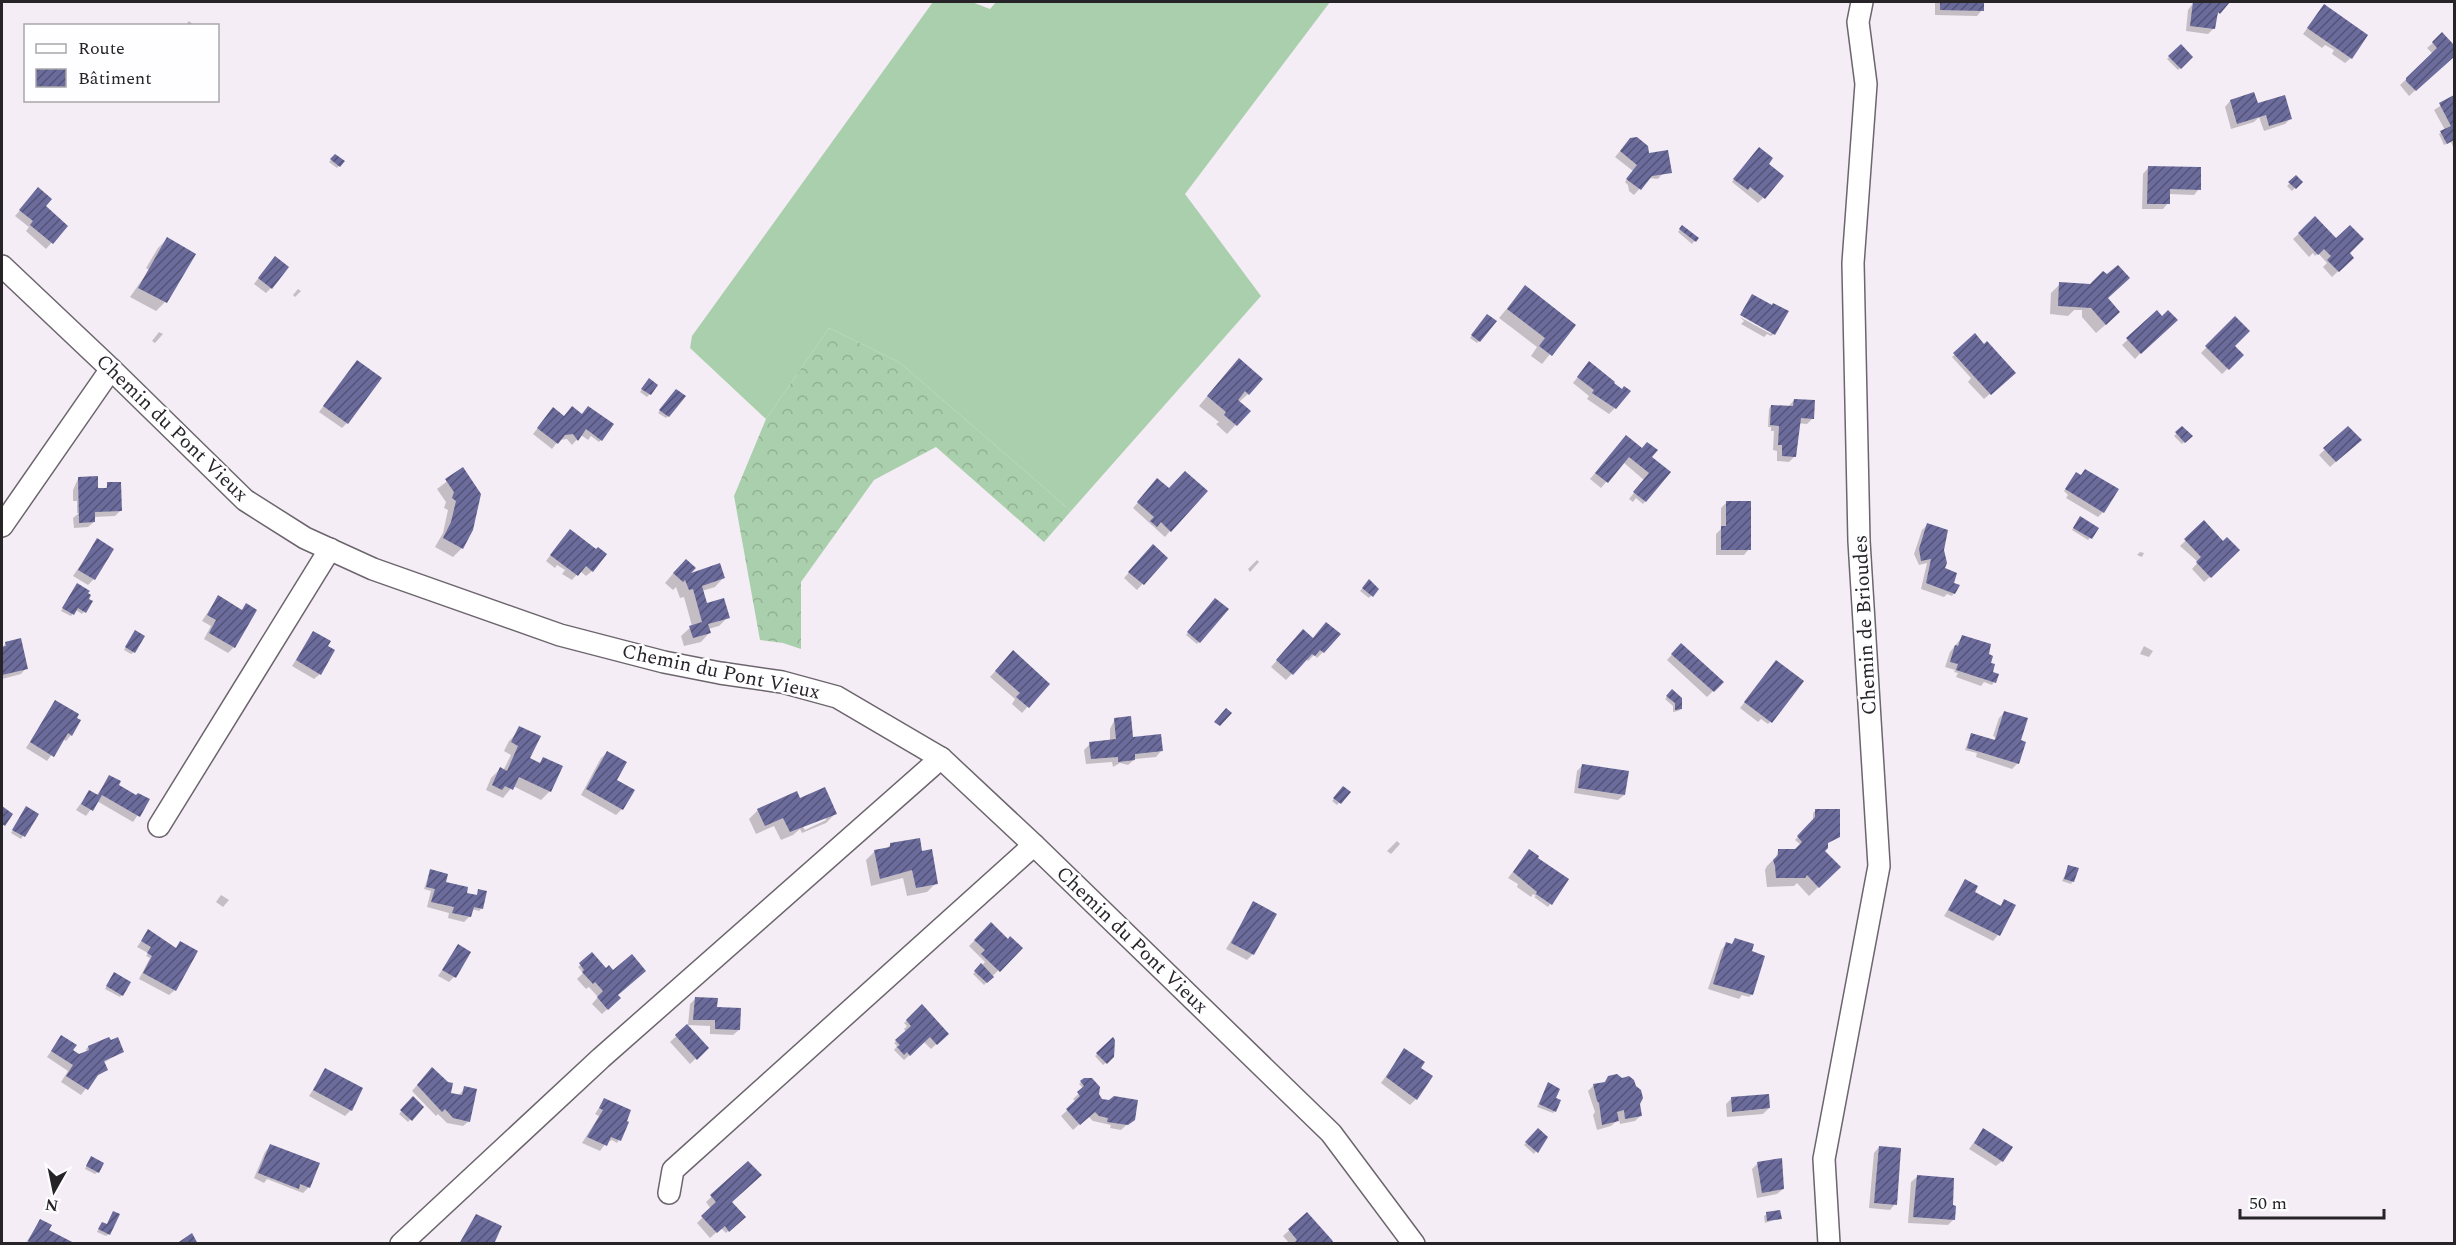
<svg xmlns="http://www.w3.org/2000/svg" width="2456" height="1245" font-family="Spectral,serif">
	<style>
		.grass { fill: #aacfac }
		.forest { fill: url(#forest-crowns) }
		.shadow { fill: #0003; fill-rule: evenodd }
		.building { fill: url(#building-hatch) }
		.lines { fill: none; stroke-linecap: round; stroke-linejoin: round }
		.street-casing { stroke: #6c656d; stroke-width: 24 }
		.street { stroke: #fff; stroke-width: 21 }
		.labels { text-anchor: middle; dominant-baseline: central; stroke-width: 5; stroke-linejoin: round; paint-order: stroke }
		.street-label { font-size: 20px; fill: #272427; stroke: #fefdff }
	</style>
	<defs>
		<pattern id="forest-crowns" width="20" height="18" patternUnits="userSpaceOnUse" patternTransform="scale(1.5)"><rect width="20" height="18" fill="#aacfac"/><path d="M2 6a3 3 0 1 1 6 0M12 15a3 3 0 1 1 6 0" fill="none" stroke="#92b294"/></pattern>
		<pattern id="building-hatch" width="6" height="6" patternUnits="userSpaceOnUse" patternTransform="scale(1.5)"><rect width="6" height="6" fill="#6b6b9c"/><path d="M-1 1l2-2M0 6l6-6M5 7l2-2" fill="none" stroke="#535378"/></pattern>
	</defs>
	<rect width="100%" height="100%" fill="#f5edf6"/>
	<path class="grass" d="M933,2H972L990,9L996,2H1330L1185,194L1261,296L1071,511L899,362L829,328L766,419L690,348L692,336Z"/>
	<path class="forest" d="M829,328L899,362L1071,511L1044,542L936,447L874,480L801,582V649L783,643L760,640L734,496L766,419Z"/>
	<g class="shadow">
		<path d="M1935,2H1983L1982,10L1977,16L1935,15Z"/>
		<path d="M2194,2H2228L2217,15L2214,28L2208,34L2186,31L2188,10Z"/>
		<path d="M2324,6L2351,58L2345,63L2332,54L2334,50L2325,45L2322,48L2303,34Z"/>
		<path d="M189,21L195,26H185Z"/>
		<path d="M2442,35L2454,48V55L2409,96L2400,85L2433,54L2427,48Z"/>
		<path d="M2181,46L2191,57L2178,70L2167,59Z"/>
		<path d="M2454,97V149L2451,142L2444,145L2439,134L2445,130L2434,110Z"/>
		<path d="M2230,101L2257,105L2291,118L2285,124L2264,131L2259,117L2254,122L2231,129L2225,107Z"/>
		<path d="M1630,139L1663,173L1658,179L1649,178L1634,195L1629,191L1628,185L1625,182L1633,171L1615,157Z"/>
		<path d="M335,156L343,161L337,168L329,162Z"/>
		<path d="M1750,159L1764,197L1758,203L1732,182Z"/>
		<path d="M2148,168L2199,189L2194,195L2168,194V203L2163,209H2142L2143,174Z"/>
		<path d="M2296,177L2301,182L2292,191L2287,186Z"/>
		<path d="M27,202L44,206L66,226L46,249L26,231L29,227L15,216Z"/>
		<path d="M2315,219L2352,258L2332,277L2323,267L2327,263L2318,253L2315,256L2313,253L2309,257L2293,239Z"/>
		<path d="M1682,227L1697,238L1692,244L1678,232Z"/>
		<path d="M167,239L194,255L165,302L156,311L130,297L149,270L146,268L158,248Z"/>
		<path d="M269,264L271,288L266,293L254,284Z"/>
		<path d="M2107,277L2106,299L2110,321L2096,333L2082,317V310H2074L2068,316L2050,314L2051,293L2060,284L2090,285Z"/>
		<path d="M1525,287L1574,325L1542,364L1531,356L1537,347L1499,318Z"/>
		<path d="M298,289L301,291L295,297L293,295Z"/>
		<path d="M2157,312L2153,339L2135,359L2122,345Z"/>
		<path d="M1740,317L1771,334V331L1774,334L1771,336L1767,334L1764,337L1741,324L1744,321Z"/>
		<path d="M1485,318L1479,341L1477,343L1470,338Z"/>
		<path d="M2235,318L2233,346L2242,355L2222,374L2201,353Z"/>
		<path d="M159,332L163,334L155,343L152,341Z"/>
		<path d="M1975,336L2008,378L1984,399L1968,382L1971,378L1952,357Z"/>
		<path d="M1230,369L1248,394L1239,402L1249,411L1227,434L1216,424L1219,422L1199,406Z"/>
		<path d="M1584,369L1615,408L1609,414L1587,399L1589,396L1573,383Z"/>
		<path d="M646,383L650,394L647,397L640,392Z"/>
		<path d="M674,393L668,416L666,418L658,413Z"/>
		<path d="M1794,400L1813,418L1807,424L1796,423L1795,456L1789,462L1777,461V451L1773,450L1774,431H1771V427H1768L1769,409L1771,406H1789Z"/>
		<path d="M325,404L347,423L342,428L319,412Z"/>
		<path d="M548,415L563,418L582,415L601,440L599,442L591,436L588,440L581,435L572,445L567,439L559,440L552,449L533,434Z"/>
		<path d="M2182,428L2190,436L2182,444L2174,436Z"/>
		<path d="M2348,428L2354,445L2330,467L2319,455Z"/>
		<path d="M1620,443L1650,457L1669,472L1643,504L1636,498L1633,502L1629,499L1644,480L1623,462L1601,488L1590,479Z"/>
		<path d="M462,470V548L453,557L435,547L443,533L448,510L444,508L446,502L437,489Z"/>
		<path d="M2085,471L2103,512L2098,517L2066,498L2068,495L2064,491L2076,473L2080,476Z"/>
		<path d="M78,479L97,489H105L108,484L120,511L115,516L94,517V522L88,527L74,528L73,518L79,513H77V501H73V490Z"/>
		<path d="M1152,486L1170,531L1165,537L1133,508Z"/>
		<path d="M1726,503L1749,549L1744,555H1716V534L1721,529V508Z"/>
		<path d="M2078,520L2090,538L2088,540L2072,530Z"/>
		<path d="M2204,522L2228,561L2204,582L2192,569L2198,562L2180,546Z"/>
		<path d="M1928,524L1943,550V569L1952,583L1954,593L1952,596L1947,594L1944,597L1921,589L1927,563L1919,565L1914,554L1922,530Z"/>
		<path d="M564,537L592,571L586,576L580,571L572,580L562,574L565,570L557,565L555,568L546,561Z"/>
		<path d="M97,540L94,579L88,585L73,576Z"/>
		<path d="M1148,551L1166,558L1137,590L1124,578Z"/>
		<path d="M2140,552L2144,553L2142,557L2137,555Z"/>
		<path d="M1257,560L1259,562L1250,572L1248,569Z"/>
		<path d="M677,569L687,576L723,578L715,587L702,591L706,605L728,617L719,626L708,629L709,633L701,642L684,646L681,636L692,626L684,597L680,598L676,587L673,590L665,583Z"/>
		<path d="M1369,581L1377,589L1369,598L1360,591Z"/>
		<path d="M75,588L84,612L82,614L76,610L71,616L61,611Z"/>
		<path d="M214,603L241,611L246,605L234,647L228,653L204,639L211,626L202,621Z"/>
		<path d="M1210,606L1212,628L1197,644L1186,635Z"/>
		<path d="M1303,631L1323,652L1317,658L1314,655L1308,661L1306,659L1286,680L1271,667Z"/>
		<path d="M313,633L320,674L314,679L292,666Z"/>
		<path d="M133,634L134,652L131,654L124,650Z"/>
		<path d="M1962,637L1987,679L1994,682L1992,685L1984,682L1981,686L1956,677L1958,673L1954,672L1955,670L1945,667L1950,652Z"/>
		<path d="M6,643L26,668L21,674L2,679V648Z"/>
		<path d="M2144,646L2153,651L2149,657L2140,654Z"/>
		<path d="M1676,650L1722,682L1707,697L1667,660Z"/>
		<path d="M1007,658L1048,684L1022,713L1012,704L1015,699L990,677Z"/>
		<path d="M1771,668L1770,722L1768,724L1761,719L1758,722L1740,708Z"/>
		<path d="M1672,691L1681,709L1678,711L1673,712V706L1665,699Z"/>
		<path d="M55,702L71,735L66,741L63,739L47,761L26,748Z"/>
		<path d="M2004,713L2020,741L2018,763L2012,769L1976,757L1977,753L1965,750L1971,734L1994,742L1995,737L1993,736L1999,718Z"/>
		<path d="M1115,719L1132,739L1161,751L1156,757L1135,759L1128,765L1120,763L1113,767L1112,762L1086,764L1084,750L1090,744L1110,741V729Z"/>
		<path d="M518,732L528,759L550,791L541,800L513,786L503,798L486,790L491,778L500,769L503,771L511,755L504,751L509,741Z"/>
		<path d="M607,753L613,783L622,809L616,815L581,795L601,758Z"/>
		<path d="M1583,765L1624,795L1618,800L1574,793L1577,771Z"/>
		<path d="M110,776L118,786L136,797L148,800L133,822L97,801L86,816L76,810L89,792L96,796Z"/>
		<path d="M1343,788L1348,792L1337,805L1332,801Z"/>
		<path d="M799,800L835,814L826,823L802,833L800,829L793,835L781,840L774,826L756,834L749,819L758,810ZM826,817V820L805,830L803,827Z"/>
		<path d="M1816,810L1826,844L1823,851L1839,867L1809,896L1797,883L1794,886L1767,887L1765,870L1767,866L1776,857L1778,851H1795L1801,845L1795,840L1813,821V813Z"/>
		<path d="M24,811L37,814L21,839L11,833Z"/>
		<path d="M1397,841L1400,844L1391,854L1387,851Z"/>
		<path d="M890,845L920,853L936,883L927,892L907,896L903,878L871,886L866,860L875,851L886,849Z"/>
		<path d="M1529,851L1535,858L1567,880L1548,907L1534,897L1536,896L1533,894L1531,897L1517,887L1518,884L1508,878Z"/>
		<path d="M2069,867L2073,881L2071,884L2062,881Z"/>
		<path d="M430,871L444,883L465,894L475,897L479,891L482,908L479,911L472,909L470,916L464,922L448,918L449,913L427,907L431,891L424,889Z"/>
		<path d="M1965,881L1973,893L1999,907L2004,901L2014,906L1998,935L1993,941L1944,916Z"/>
		<path d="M221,895L229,900L223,907L216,902Z"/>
		<path d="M1250,910L1253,954L1247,960L1226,949Z"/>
		<path d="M991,924L1008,941L1020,948L984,985L973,974L985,962L969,946Z"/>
		<path d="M148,931L175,990L169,995L139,979L150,958L146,956L148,953L137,947Z"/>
		<path d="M1735,939L1750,952L1752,994L1749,997L1742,995L1739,999L1708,989L1721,950L1726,944L1731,946Z"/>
		<path d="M458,946L454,977L449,982L438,976Z"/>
		<path d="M592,954L619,998L602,1014L592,1004L598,997L589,987L586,989L577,979L583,973L578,967Z"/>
		<path d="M112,976L122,995L120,997L105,989Z"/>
		<path d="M696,998L716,1008L739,1030L733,1035L710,1034V1026L688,1025L690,1004Z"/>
		<path d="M922,1006L947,1034L931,1049L924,1042L904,1060L894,1050L897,1046L894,1043L906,1032L904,1029L907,1026L904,1023Z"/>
		<path d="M687,1026L707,1048L690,1064L670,1042Z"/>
		<path d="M61,1037L71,1050L79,1055L87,1052L86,1049L88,1047L109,1041L122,1052L103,1063L106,1070L94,1078L81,1095L61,1082L68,1071L47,1057Z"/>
		<path d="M1112,1041L1113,1057L1103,1065L1095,1056Z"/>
		<path d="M1398,1059L1416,1099L1410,1105L1381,1083Z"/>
		<path d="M326,1070L351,1110L345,1116L309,1096Z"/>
		<path d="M426,1075L449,1094L458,1096L465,1088L469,1121L463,1126L447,1123L438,1114L436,1116L412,1091Z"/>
		<path d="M1085,1079L1096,1095L1133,1119L1121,1130L1110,1128L1111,1125L1093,1121L1088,1116L1073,1130L1061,1116L1076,1102L1073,1099L1084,1089L1079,1084Z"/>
		<path d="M1606,1080L1638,1104L1641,1115L1635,1121L1620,1124L1619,1119L1611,1126L1597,1130L1593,1115L1595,1112L1588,1091L1594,1085L1604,1083Z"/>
		<path d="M1548,1083L1554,1099L1555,1111L1553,1113L1537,1107Z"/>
		<path d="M413,1098L422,1107L408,1122L399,1114Z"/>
		<path d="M1732,1098L1769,1108L1763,1114L1727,1117L1726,1104Z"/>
		<path d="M604,1100L619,1140L617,1143L612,1140L606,1143L600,1151L582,1143L599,1116L595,1114Z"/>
		<path d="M1538,1130L1546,1137L1534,1154L1524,1145Z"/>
		<path d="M1983,1130L2002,1161L1996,1166L1969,1149Z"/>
		<path d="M270,1146L309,1187L303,1193L267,1179L264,1183L254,1178L265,1152Z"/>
		<path d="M1879,1147L1895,1204L1890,1210L1869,1208L1874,1153Z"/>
		<path d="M89,1160L98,1172L95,1174L85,1169Z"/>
		<path d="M748,1163L730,1202L743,1216L726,1233L721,1228L710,1238L697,1223L711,1209L706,1202Z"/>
		<path d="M1758,1163L1783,1189L1777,1194L1757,1198L1752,1169Z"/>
		<path d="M1917,1177L1951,1207L1953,1220L1948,1225L1908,1223L1911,1182Z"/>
		<path d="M113,1212L109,1234L106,1236L97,1232L100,1226H106Z"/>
		<path d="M1307,1214L1332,1244H1290L1283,1236Z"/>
		<path d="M1767,1214L1780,1218L1765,1223L1764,1216Z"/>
		<path d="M40,1221L47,1231L73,1244H25Z"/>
	</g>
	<g class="building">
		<path d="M1940,2H1984V11L1940,10Z"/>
		<path d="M2193,2H2230L2220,14L2218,12L2215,29L2190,26Z"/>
		<path d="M2324,4L2368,35L2352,59L2307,28Z"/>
		<path d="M2442,32L2454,45V57L2416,91L2406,81V78L2437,48L2432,42Z"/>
		<path d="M2181,44L2193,57L2181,69L2168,56Z"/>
		<path d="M2254,92L2258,103L2285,95L2292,119L2269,126L2266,115L2237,124L2230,100Z"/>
		<path d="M2454,95V140L2447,144L2440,131L2451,126L2439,103Z"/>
		<path d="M1637,137L1648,146L1649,153L1668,150L1672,173L1652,176L1641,190L1626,179L1637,165L1620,151L1630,138Z"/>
		<path d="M1759,147L1773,158L1769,164L1784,176L1765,199L1750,187L1748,190L1733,179Z"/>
		<path d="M335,154L345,161L340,167L330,159Z"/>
		<path d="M2148,166L2201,167V190L2170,189V204H2147Z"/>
		<path d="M2296,175L2303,182L2296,189L2288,182Z"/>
		<path d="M38,187L52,199L46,206L68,226L53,244L30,225L33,221L19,210Z"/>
		<path d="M2315,216L2336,238L2350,225L2364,239L2350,253L2354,258L2339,272L2327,260L2331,256L2324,249L2318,255L2298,233Z"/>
		<path d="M1682,225L1699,238L1696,242L1679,229Z"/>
		<path d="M167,237L196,254L167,303L138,288Z"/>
		<path d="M275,256L289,267L272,289L258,278Z"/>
		<path d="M2118,265L2130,278L2108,298L2120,312L2106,325L2091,308L2058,306L2059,282L2090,284L2103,271L2107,274Z"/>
		<path d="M1525,285L1576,325L1552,356L1539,346L1545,338L1507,309Z"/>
		<path d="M1752,294L1772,305L1773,303L1789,311L1775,335L1740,315Z"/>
		<path d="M2157,310L2162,316L2168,310L2178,320L2141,354L2126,338Z"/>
		<path d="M1487,314L1497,321L1480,342L1471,335Z"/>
		<path d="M2235,316L2250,331L2235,346L2244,355L2229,370L2205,346Z"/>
		<path d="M1975,333L1984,344L1987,341L2016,373L1991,395L1953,353Z"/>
		<path d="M1239,358L1263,379L1249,395L1245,391L1238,400L1251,411L1237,426L1224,415L1226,412L1207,396Z"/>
		<path d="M357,360L382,378L348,424L323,406Z"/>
		<path d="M1589,361L1615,382L1614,383L1622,389L1624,386L1631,391L1616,409L1592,393L1594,390L1577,377Z"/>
		<path d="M649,378L658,385L651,395L641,389Z"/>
		<path d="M676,389L686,396L669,417L659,410Z"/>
		<path d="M1794,399L1815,400L1814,419L1801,418L1796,457L1782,456V445H1778L1779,426L1770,425L1771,405L1793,406Z"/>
		<path d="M572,406L582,414L588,406L614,424L602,441L586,429L578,441L573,434L565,435L558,444L537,428L553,407L564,416Z"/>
		<path d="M2182,426L2193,436L2185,443L2175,432Z"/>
		<path d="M2348,426L2362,440L2336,462L2323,448Z"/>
		<path d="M1626,435L1642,448L1647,442L1658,450L1652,457L1671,472L1646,502L1633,492L1649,473L1629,457L1608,483L1595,473Z"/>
		<path d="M463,467L481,494L473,530L463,549L443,538L451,522L456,501L452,498L454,492L445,479Z"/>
		<path d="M2085,469L2119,489L2104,513L2065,489L2076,472L2081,475Z"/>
		<path d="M1185,471L1208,491L1171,532L1161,522L1157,527L1150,521L1154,517L1137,502L1157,478L1169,488Z"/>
		<path d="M98,476V488H107V482H121L122,511L95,512V522L79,523L78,477Z"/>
		<path d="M1726,501H1751V550H1721V526H1726Z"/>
		<path d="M2080,516L2099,528L2092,539L2073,528Z"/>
		<path d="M2204,520L2223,541L2227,537L2240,550L2211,578L2196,562L2201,557L2184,539Z"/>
		<path d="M1927,523L1948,530L1944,550L1947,563L1945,568L1957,573L1954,583L1960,585L1955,594L1926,583L1931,559L1921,561L1919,549Z"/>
		<path d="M570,529L596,549L598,547L607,554L593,572L586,566L578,576L550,555Z"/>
		<path d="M97,538L114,549L95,580L78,570Z"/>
		<path d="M1153,544L1168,558L1144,585L1128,572Z"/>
		<path d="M686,559L696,568L691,573L720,563L725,578L702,586L707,603L724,598L730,618L708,624L711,633L693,638L689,626L702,622L693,589L689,590L685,580L683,582L673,573Z"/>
		<path d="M1369,579L1379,589L1373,597L1362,588Z"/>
		<path d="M77,583L90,591L88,593L91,595L89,599L93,601L86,613L78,608L74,615L62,608Z"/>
		<path d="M218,595L242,610L246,603L257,610L235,648L209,633L216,620L207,615Z"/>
		<path d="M1215,598L1229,609L1200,643L1187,632Z"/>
		<path d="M1326,622L1341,634L1324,653L1320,650L1315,656L1312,654L1293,675L1276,660L1303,629L1313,638Z"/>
		<path d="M135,630L145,636L135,653L125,647Z"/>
		<path d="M313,631L331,641L328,646L335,650L321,675L296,660Z"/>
		<path d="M1962,635L1991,644L1989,654L1993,656L1991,663L1995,664L1993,672L1999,674L1996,683L1956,670L1958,664L1950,662L1955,645L1958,646Z"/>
		<path d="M21,638L28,669L2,675V647L6,646L5,642Z"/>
		<path d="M1681,643L1724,682L1714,692L1671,654Z"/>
		<path d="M1013,650L1050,684L1029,708L1016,697L1020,693L995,671Z"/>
		<path d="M1776,660L1804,681L1772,723L1744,702Z"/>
		<path d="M1672,689L1682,698V709L1675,710V703L1666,696Z"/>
		<path d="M55,700L79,714L77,718L81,720L72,736L68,733L54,757L30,742Z"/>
		<path d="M1226,708L1232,713L1220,726L1214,722Z"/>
		<path d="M2004,711L2028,718L2021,740L2026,742L2019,764L1967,748L1971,733L1995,740Z"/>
		<path d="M1131,716L1133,737L1161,734L1163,751L1135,754V760L1118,762V757L1091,759L1089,742L1116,739L1114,718Z"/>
		<path d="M519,726L541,736L530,758L540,763L543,757L563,766L551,792L519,777L513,790L505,786L502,790L492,785L500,767L507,771L518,746L511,742Z"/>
		<path d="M607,751L627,762L617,780L635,790L623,810L586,789Z"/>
		<path d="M1582,764L1629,771L1625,795L1578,788Z"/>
		<path d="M109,775L121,781L119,785L136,795L138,793L150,799L140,817L102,795L93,811L81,804L89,790L98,795Z"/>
		<path d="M1343,786L1351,792L1341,804L1333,798Z"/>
		<path d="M825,787L837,814L790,832L783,818L765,826L757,809L797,791L800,798Z"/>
		<path d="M2,806L13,814L5,826L2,824Z"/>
		<path d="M26,806L39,814L25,837L12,830Z"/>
		<path d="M1815,809H1840V837L1828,843V848L1825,851L1841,867L1819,888L1807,875L1805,878H1776L1775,866L1773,860L1778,855V849H1795L1802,842L1797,836L1815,817Z"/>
		<path d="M920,838L922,851L932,849L938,884L916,888L912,870L880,879L874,850L890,847V843Z"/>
		<path d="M1529,849L1539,856L1538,858L1569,879L1552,905L1536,894L1537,892L1513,872Z"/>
		<path d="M2068,865L2079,868L2074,882L2064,879Z"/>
		<path d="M430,869L448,874L446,882L468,887L467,893L477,895L478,889L487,891L483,909L474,907L471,917L452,913L454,907L431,902L435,889L426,887Z"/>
		<path d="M1965,879L1978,886L1975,892L2001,906L2004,899L2016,905L2000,936L1948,910Z"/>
		<path d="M1253,901L1277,914L1254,955L1231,943Z"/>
		<path d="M991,922L1008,939L1010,936L1023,948L1000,972L981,954L985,950L974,940Z"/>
		<path d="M148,929L176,948L180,941L198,951L176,991L143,973L152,956L147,953L151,947L141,941Z"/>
		<path d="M1735,938L1754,944L1752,951L1765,956L1753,995L1713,984L1726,942L1732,944Z"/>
		<path d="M458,944L471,952L456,978L442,970Z"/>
		<path d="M592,952L606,968L609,965L613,970L632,954L646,971L618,995L621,998L608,1010L597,997L603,991L595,982L593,984L582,972L584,970L579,963Z"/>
		<path d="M981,963L994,977L987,983L974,971Z"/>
		<path d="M114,972L131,982L123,996L106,986Z"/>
		<path d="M695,997L718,998L717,1007L741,1008L740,1030L715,1029V1020H693Z"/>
		<path d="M922,1004L949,1034L937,1045L930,1037L910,1056L907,1052L904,1055L897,1047L900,1045L895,1040L911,1026L906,1020Z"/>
		<path d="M687,1024L709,1048L697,1060L675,1035Z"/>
		<path d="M61,1035L77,1045L73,1050L79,1054L89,1050L88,1046L109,1037L111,1040L118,1037L124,1052L104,1061L108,1070L98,1075L88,1090L66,1076L73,1065L51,1051Z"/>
		<path d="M1113,1037L1115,1040L1114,1057L1107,1064L1096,1053Z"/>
		<path d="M1404,1048L1425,1062L1421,1068L1433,1076L1417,1100L1386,1077Z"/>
		<path d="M432,1067L448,1082L453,1083L451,1093L462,1095L464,1086L477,1089L470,1122L453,1118L445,1109L442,1112L417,1085Z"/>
		<path d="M325,1068L363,1088L352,1111L313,1090Z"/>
		<path d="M1617,1074L1622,1078L1629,1076L1634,1080L1636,1086L1641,1090L1643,1098L1640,1104L1642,1116L1625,1119L1624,1110L1617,1112L1619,1121L1602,1125L1599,1103L1597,1101L1593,1084L1605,1082L1608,1076Z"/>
		<path d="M1084,1078H1092L1100,1087L1099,1094L1102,1099L1109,1100L1114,1096L1138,1100L1135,1120L1128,1125L1107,1122L1108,1118L1099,1116L1095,1112L1080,1125L1066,1109L1080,1096L1077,1092L1084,1086L1080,1081Z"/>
		<path d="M1548,1082L1560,1089L1556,1098L1561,1100L1556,1112L1539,1104Z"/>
		<path d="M1769,1094L1770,1108L1732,1112L1731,1097Z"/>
		<path d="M413,1096L424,1107L412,1121L400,1110Z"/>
		<path d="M604,1098L631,1110L627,1121L629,1122L621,1141L611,1137L607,1146L587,1137L603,1110L599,1108Z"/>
		<path d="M1538,1128L1548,1137L1538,1153L1525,1142Z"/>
		<path d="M1983,1128L2013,1147L2003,1162L1974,1143Z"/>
		<path d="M270,1144L320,1163L310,1188L300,1184L299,1189L258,1173Z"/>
		<path d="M1879,1146L1901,1148L1897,1205L1874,1203Z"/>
		<path d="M91,1156L104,1163L99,1173L86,1166Z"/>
		<path d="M1782,1158L1784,1189L1762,1193L1757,1162Z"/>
		<path d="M748,1161L762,1175L732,1202L746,1217L729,1232L725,1226L717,1233L701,1216L716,1202L710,1195Z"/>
		<path d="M1917,1175L1954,1178L1953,1205L1956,1206L1955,1220L1913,1217Z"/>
		<path d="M1780,1210L1782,1219L1767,1221L1766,1212Z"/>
		<path d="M113,1211L120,1214L110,1235L98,1229L102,1222L107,1224Z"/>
		<path d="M1307,1212L1332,1240L1334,1244H1293L1297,1240L1288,1229Z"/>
		<path d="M476,1214L502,1226L494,1244H459Z"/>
		<path d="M40,1219L52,1225L49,1230L76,1244H32L28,1241Z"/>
		<path d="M192,1233L198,1244H176Z"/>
	</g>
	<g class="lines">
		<g class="street-casing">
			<g id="street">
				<path d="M2,266L111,369L245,500L305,538L373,569L560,635L664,662L720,673L782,682L837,697L941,758L1034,845L1331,1133L1414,1244"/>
				<path d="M2,526L111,369"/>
				<path d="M159,826L330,549"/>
				<path d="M669,1193L673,1170L1034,845"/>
				<path d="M401,1244L601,1058L941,758"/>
				<path d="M1829,1244L1824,1159L1879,866L1859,541L1853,263L1866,84L1858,22L1862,2"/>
			</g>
		</g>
		<use href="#street" class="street"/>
	</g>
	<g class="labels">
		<g class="street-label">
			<text transform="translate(172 428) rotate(44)">Chemin du Pont Vieux</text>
			<text transform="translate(1865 625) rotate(-93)">Chemin de Brioudes</text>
			<text transform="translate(721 672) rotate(12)">Chemin du Pont Vieux</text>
			<text transform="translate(1132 940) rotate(44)">Chemin du Pont Vieux</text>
		</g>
	</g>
	<rect width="2456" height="1245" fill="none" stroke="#272427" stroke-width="6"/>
	<rect x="24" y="24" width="195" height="78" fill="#fefdff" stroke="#a8a6a9" stroke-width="1.5"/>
	<rect x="36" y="44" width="30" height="9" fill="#ffffff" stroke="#a8a6a9" stroke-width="1.5"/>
	<text x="78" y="54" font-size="18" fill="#272427">Route</text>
	<rect x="36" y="69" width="30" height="18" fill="url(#building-hatch)" stroke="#a8a6a9" stroke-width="1.5"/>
	<text x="78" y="84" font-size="18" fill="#272427">Bâtiment</text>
	<g transform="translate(54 1191) rotate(189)" stroke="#fefdff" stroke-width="4.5" paint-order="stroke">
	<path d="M0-4.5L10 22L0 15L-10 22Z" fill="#272427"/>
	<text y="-9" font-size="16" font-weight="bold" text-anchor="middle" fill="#272427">N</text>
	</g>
	<path d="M2240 1209v9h144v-9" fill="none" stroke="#272427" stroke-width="3"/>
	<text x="2249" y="1209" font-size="18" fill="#272427" stroke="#fefdff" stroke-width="4.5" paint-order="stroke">50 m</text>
</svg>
